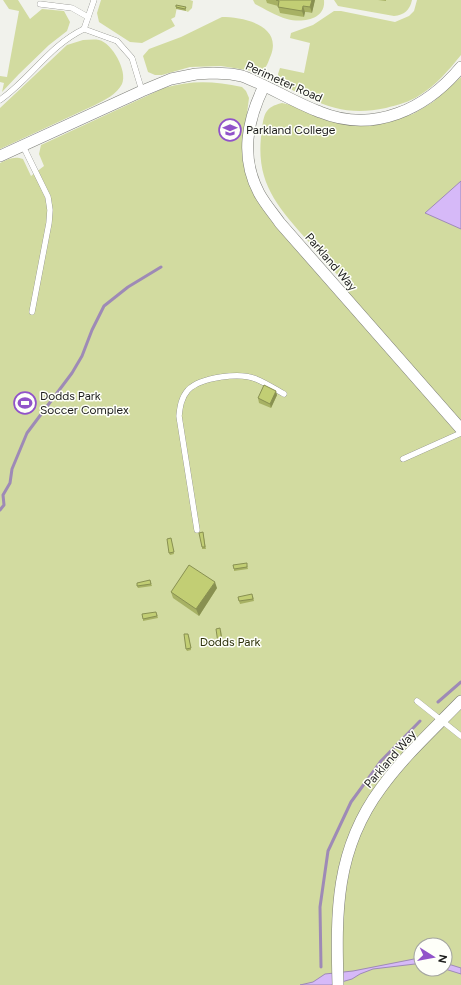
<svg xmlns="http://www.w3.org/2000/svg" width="461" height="985" font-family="Figtree,sans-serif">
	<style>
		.green { fill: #d2dba0; fill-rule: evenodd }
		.water { fill: #d6b9f8; stroke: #9e8ab6 }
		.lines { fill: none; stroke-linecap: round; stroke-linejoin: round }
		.stream { stroke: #9e8ab6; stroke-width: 3 }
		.lane-casing { stroke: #7d7e78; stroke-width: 6 }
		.street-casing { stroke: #7d7e78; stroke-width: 12 }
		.lane { stroke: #fff; stroke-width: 5.5 }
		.street { stroke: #fff; stroke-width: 11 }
		.wall { fill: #a7b164 }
		.shaded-wall { fill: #889051 }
		.building { fill: #c2ce74; stroke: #889051 }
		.labels { text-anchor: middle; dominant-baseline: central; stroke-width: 3; stroke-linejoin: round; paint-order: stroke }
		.street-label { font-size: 12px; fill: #1d1e1c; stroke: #fefff9 }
		.poi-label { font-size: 12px; fill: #1d1e1c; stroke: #fefff9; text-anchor: start }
		.park-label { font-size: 12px; fill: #2d310a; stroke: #fefff9 }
	</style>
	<rect width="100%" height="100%" fill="#f1f2ec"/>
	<g class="green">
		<path d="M3,0H18L30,19L42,9L64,11L70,22L67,31L49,45L19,74L2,92L4,83L0,82V76L7,77L19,11L9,9Z"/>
		<path d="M101,0H190L193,1L192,8L188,12L186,11V9L177,7L175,17L171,19L175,26L142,43L130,42L99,22L97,13Z"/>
		<path d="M253,0H268L304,17L305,12L312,13L315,0H324C326,20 302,23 287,19C276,16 265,9 255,4Z"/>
		<path d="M334,0H412C410,10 404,15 394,16L338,6Z"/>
		<path d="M417,0H461V55C449,70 436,85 420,95C410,102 397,105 386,108C357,114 336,111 309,98C300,93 288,89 280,83L278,74L280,68L304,73L310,43L290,38L291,33L313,25L334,11H341L395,22L409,16L414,11Z"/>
		<path d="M222,17C243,17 282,25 271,55C268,62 267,68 260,72L221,66L190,67L162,75H155L148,72L143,56L149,49L181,37Z"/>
		<path d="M83,40C88,40 94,39 99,40C112,43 128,71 122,84C117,94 105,100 95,105L0,149V108L67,45Z"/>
		<path d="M461,77V181L426,213L461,229V985H0V163C8,159 14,156 23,159L31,176L44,166L39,154L41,145L164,88C191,80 214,81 242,87L246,91L249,98L245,129L246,171L342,300L350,290C336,273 322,257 308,241C276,205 254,181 262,129C264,114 265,107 282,103L379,124L413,114L433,102ZM421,945H445V969H421Z"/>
	</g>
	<g class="water">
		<path d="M461,181V229L425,213Z"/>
		<path d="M419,958L421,959V965L415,964L373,969L360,974L352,979L331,985H300L313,982L325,974L353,971Z"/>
		<path d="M445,963L461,968V974L445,969Z"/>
	</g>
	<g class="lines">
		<g class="stream">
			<path d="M0,510L4,505L3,495L10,483L12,469L27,433L72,373L82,356L92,330L104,306L128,287L161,267"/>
			<path d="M438,702L461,682"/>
			<path d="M321,967L320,907L328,851L351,802L381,761L420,721"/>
		</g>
		<g class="lane-casing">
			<g id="lane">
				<path d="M40,4L72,8L88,17"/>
				<path d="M84,29L94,0"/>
				<path d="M0,100C30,79 50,45 84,29L117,41L132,58L142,91"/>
				<path d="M23,146L48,197L50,210L49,223L32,312"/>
				<path d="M403,459L461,433"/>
				<path d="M197,530L179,416C180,407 181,398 188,390C201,377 240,372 256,379C266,383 275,389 284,394"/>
				<path d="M417,701L461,736"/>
			</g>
		</g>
		<g class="street-casing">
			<g id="street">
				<path d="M264,86C247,121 240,157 259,193C265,204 273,213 280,223L461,429"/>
				<path d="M0,156L142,91L171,79L196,74L213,73L231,74L242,76C269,86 293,102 320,112C374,134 426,109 461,67"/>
				<path d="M338,985C336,912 335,850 381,788C404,756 434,729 461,701"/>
			</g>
		</g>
		<use href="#lane" class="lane"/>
		<use href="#street" class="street"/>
	</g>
	<g class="wall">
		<path d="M266,0H315L312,13L305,12L304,17L280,13L278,6L267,3Z"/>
		<path d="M378,0H386V1Z"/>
		<path d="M176,7H186V11L176,9Z"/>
		<path d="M277,395L271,408L259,403L258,398Z"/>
		<path d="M203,532L206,549H202V547Z"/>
		<path d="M171,538L174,554L170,555L169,553Z"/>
		<path d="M247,565L248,569L234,571V569Z"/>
		<path d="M150,580L152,586L138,588L137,586Z"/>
		<path d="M217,588L199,616L173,598L171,592Z"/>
		<path d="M253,596L254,601L240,604L239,601Z"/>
		<path d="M157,614L158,618L143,621V619Z"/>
		<path d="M221,630L223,645H219L218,643Z"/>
		<path d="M189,636L191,650L187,651L186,649Z"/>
	</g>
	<g class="shaded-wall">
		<path d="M312,0H315L312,13L310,7Z"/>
		<path d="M303,6L305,12L304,17L302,11Z"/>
		<path d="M276,391L277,395L271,408L270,404Z"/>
		<path d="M215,582L217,588L199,616L196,609Z"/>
	</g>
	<g class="building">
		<path d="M276,0H312L310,7L303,6L302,11L278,7L279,1Z"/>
		<path d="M176,5L186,7L185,9L176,7Z"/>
		<path d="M264,385L276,391L270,404L258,398Z"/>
		<path d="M203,532L205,547H202L199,533Z"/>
		<path d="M171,538L174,552L169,553L167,539Z"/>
		<path d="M247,563V567L234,569L233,565Z"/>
		<path d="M189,565L215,582L196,609L171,592Z"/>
		<path d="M150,580L151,584L137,586V583Z"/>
		<path d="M252,594L253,599L239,601L238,597Z"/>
		<path d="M156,612L157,616L143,619L142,614Z"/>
		<path d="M220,628L222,642L218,643L216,629Z"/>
		<path d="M184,634H188L191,648L186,649Z"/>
	</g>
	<defs>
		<g id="university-ring" transform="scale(1.15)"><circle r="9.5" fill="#fefff9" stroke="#9153c9" stroke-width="1.5"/><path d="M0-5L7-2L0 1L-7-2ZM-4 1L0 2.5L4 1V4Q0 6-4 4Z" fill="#9153c9"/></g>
		<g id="stadium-ring" transform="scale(1.15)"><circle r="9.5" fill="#fefff9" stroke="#9153c9" stroke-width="1.5"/><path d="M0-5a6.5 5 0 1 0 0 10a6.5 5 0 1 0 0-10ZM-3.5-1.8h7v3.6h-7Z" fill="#9153c9"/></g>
	</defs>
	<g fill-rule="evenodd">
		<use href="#university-ring" x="230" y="130"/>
		<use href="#stadium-ring" x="25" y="403"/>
	</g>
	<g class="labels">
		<g class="street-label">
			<text transform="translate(284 82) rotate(24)">Perimeter Road</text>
			<text transform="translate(331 262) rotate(49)">Parkland Way</text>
			<text transform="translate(390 759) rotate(-49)">Parkland Way</text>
		</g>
		<g class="poi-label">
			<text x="246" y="130">Parkland College</text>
			<text x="40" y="396">Dodds Park<tspan x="40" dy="14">Soccer Complex</tspan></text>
		</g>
		<g class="park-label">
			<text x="230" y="642">Dodds Park</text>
		</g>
	</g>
	<g transform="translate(433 957) rotate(101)"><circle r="19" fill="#fefff9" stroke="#a4a5a1"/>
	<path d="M0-3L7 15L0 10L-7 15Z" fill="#9153c9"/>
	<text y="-6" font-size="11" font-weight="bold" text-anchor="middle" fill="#1d1e1c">N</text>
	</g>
</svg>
